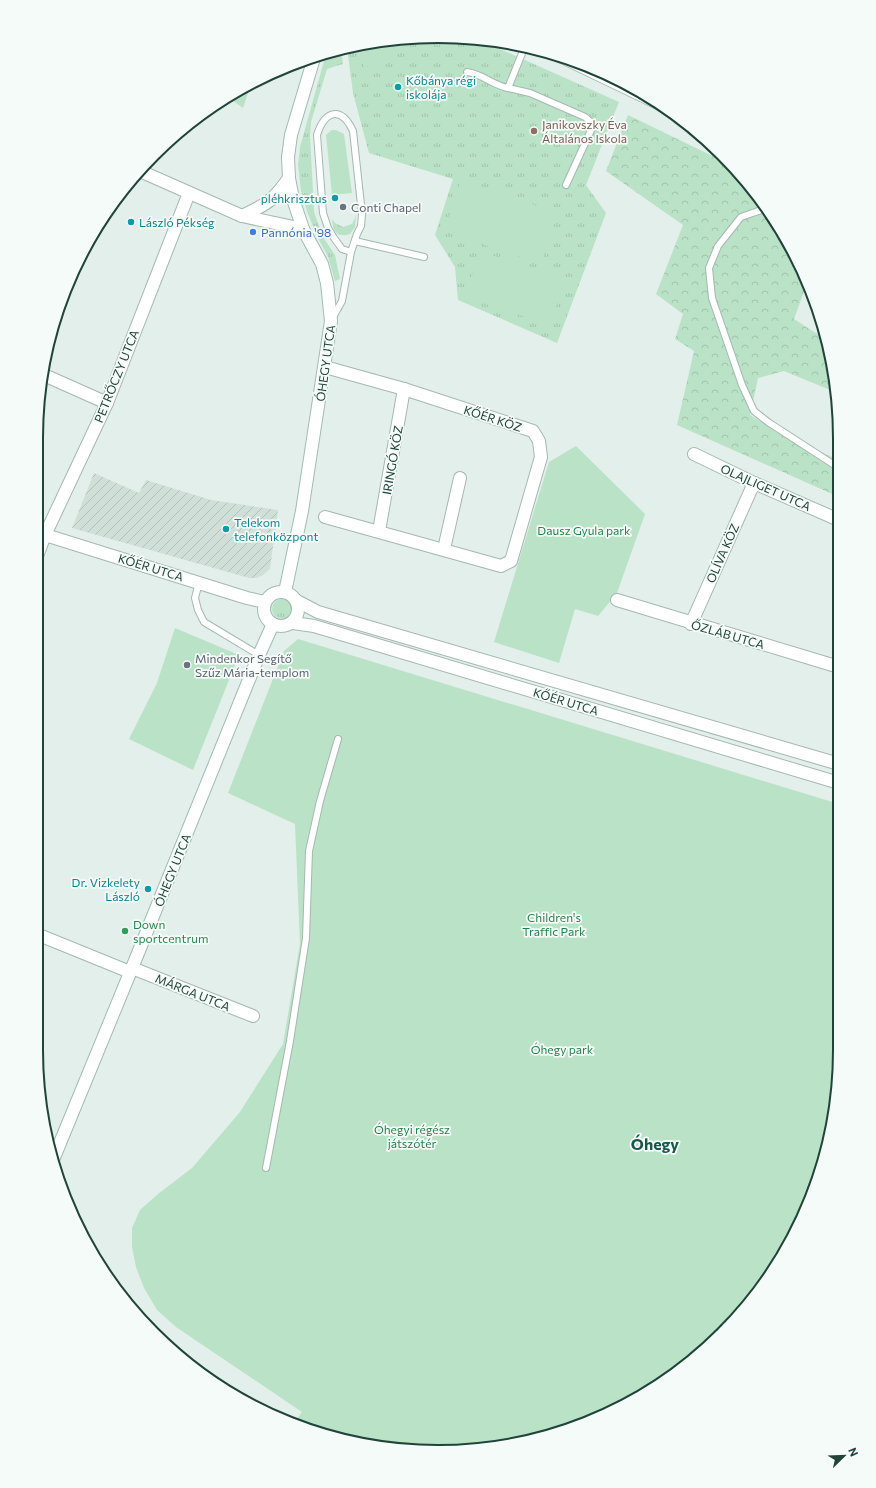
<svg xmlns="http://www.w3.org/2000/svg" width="876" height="1488" font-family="Commissioner,sans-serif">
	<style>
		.industrial { fill: url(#industrial-furrows) }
		.grass { fill: url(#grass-tufts) }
		.forest { fill: url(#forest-crowns) }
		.green { fill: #bae2c6 }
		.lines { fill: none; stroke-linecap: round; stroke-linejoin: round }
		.lane-casing { stroke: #a5b8b2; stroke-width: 8 }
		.street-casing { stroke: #a5b8b2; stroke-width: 14 }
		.secondary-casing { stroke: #a0bcb3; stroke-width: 14 }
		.lane { stroke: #fff; stroke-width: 6 }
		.street { stroke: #fff; stroke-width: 12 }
		.secondary { stroke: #fff; stroke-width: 12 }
		.culture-dot { fill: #0f9aa8; stroke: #f5fbf8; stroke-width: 1.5 }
		.education-dot { fill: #8d6e63; stroke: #f5fbf8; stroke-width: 1.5 }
		.worship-dot { fill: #6b7280; stroke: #f5fbf8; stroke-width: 1.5 }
		.shop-dot { fill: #3f7fe0; stroke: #f5fbf8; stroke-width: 1.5 }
		.leisure-dot { fill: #2e9e5b; stroke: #f5fbf8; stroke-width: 1.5 }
		.labels { text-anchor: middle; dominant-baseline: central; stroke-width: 3.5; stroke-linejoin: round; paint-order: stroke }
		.culture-label { font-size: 12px; fill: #0d838f; stroke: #f5fbf8; text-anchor: start }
		.education-label { font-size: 12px; fill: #785e54; stroke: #f5fbf8; text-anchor: start }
		.worship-label { font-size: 12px; fill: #5b616d; stroke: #f5fbf8; text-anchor: start }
		.shop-label { font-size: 12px; fill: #366cbe; stroke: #f5fbf8; text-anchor: start }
		.street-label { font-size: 12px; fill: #20433a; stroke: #f5fbf8 }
		.park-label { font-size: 12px; fill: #257f4a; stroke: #f5fbf8 }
		.leisure-label { font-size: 12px; fill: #27864d; stroke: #f5fbf8; text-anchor: start }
		.district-label { font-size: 16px; font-weight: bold; fill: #19584a; stroke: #f5fbf8 }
		.rim { fill: none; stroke: #20433a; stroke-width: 2 }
	</style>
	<defs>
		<pattern id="industrial-furrows" width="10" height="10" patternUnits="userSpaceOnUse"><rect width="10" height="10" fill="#d1dfd9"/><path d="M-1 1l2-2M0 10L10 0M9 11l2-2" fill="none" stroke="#b3c1bb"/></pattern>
		<pattern id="grass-tufts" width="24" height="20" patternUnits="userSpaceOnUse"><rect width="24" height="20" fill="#bae2c6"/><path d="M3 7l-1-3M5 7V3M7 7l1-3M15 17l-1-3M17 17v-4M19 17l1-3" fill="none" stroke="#a0c3ab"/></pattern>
		<pattern id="forest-crowns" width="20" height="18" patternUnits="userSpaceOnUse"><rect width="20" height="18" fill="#bae2c6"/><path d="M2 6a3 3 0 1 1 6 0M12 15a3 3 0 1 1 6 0" fill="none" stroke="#a0c3ab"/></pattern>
	</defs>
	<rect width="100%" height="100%" fill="#e3efea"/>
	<path class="industrial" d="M94,473L139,493L146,480L211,500L278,510L270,569L263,575L257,578H249L72,528Z"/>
	<g class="grass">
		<path d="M438,36L480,40L619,102L586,185L606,213L557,343L458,300L455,267L435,235L453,179L369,153L353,93L347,47L359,44Z"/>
		<path d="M341,49L343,64L327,69L311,122L310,135L314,212L323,237L335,255L340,279L335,281L328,257L316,234L307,211L301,191L298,165L300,147L326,54Z"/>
		<path d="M356,216L355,227L350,234C337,238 333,232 332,219L335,223L343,227L352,224Z"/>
		<circle cx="282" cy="609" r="10"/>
	</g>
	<path class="forest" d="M628,115L731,165L786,237L807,283L794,319L825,339L835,392L784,371L758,378L750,415L790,439L839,460V497L677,425L694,351L675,339L683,314L656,294L683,225L606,171Z"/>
	<g class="green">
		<path d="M405,39L364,69L360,44Z"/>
		<path d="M251,84L243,108L228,97Z"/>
		<path d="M332,130H336L344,134L352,193L332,195L326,135Z"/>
		<path d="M461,180L558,213L541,264L444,231Z"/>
		<path d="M480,251L565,280L550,325L465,297Z"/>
		<path d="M576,446L645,514L617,593L598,616L575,609L559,663L494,642L549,462Z"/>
		<path d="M175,628L239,655L193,770L129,739L157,683Z"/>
		<path d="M298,639L839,804V1077L819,1179L772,1273L740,1315L683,1369L592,1421L517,1444L464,1451L386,1449L334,1438L294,1423L302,1412L176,1327L157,1310L144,1288L136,1267L132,1247V1228L140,1210L158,1194L192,1168L240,1112L283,1044L300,944L295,824L228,793L284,651Z"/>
	</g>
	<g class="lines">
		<g class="lane-casing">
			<g id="lane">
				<path d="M467,72C483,74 492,85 508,88L525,46"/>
				<path d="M508,88L530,93L585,117L592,123V128L566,185"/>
				<path d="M764,209L741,217L718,246L709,268L712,298L742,385L754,411L768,422L839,468"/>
				<path d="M355,241L424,257"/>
				<path d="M332,319L342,301L351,252L357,234L361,226L362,214L353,131C341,106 325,110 317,135L323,213L328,228L334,238L342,249L351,252"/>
				<path d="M199,582L195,598L198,610L204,622L259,655"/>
				<path d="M266,1168L290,1041L306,938L309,851L320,801L338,739"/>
			</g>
		</g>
		<g class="street-casing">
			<g id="street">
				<path d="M562,57L664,106"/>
				<path d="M140,171L242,216L303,229"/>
				<path d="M242,216C267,204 273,201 289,178"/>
				<path d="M325,367L404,389L533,431L539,441L541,457L511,561L501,566L325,517"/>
				<path d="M44,375L107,403"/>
				<path d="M694,454L754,483L839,520"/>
				<path d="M379,531L404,389"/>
				<path d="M39,533L247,598L265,602"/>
				<path d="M444,549L460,478"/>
				<path d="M37,556L45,535L107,403L189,193"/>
				<path d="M617,600L839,667"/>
				<path d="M297,601L318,612L839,764"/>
				<path d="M293,623L314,626L839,783"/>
				<path d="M691,624L754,483"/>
				<path d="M39,935L130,972"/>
				<path d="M132,968L253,1016"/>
			</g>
		</g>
		<g class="secondary-casing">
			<g id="secondary">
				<circle cx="281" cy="609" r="17"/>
				<path d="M285,592L302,511L331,321L327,283L322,264L303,229L293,199L289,178L288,157L291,135L314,58"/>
				<path d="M53,1160L132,968L259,655L273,624"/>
			</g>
		</g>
		<use href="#lane" class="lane"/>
		<use href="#street" class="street"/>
		<use href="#secondary" class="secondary"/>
	</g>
	<g class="culture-dot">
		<circle cx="398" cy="87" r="4"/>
		<circle cx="335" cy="198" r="4"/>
		<circle cx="131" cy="222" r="4"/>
		<circle cx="226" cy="529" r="4"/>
		<circle cx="148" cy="889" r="4"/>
	</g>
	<circle class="education-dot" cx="534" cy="131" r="4"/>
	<g class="worship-dot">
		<circle cx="343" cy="207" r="4"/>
		<circle cx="187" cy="665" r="4"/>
	</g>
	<circle class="shop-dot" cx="253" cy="232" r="4"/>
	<circle class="leisure-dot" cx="125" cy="931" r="4"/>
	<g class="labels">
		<g class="culture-label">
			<text x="406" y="80">Kőbánya régi<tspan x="406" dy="14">iskolája</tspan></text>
			<text x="327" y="198" text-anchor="end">pléhkrisztus</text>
			<text x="139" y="222">László Pékség</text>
			<text x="234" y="522">Telekom<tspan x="234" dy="14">telefonközpont</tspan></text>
			<text x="140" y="882" text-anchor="end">Dr. Vizkelety<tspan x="140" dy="14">László</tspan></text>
		</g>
		<g class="education-label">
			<text x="542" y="124">Janikovszky Éva<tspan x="542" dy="14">Általános Iskola</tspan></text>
		</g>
		<g class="worship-label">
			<text x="351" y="207">Conti Chapel</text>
			<text x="195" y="658">Mindenkor Segítő<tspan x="195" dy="14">Szűz Mária-templom</tspan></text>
		</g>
		<g class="shop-label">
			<text x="261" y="232">Pannónia '98</text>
		</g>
		<g class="street-label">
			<text transform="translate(325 363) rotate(-82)">ÓHEGY UTCA</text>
			<text transform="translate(116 376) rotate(-68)">PETRŐCZY UTCA</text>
			<text transform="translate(493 418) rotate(18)">KŐÉR KÖZ</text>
			<text transform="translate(392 460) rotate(-80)">IRINGÓ KÖZ</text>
			<text transform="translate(766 487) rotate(24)">OLAJLIGET UTCA</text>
			<text transform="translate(722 553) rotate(-66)">OLÍVA KÖZ</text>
			<text transform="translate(151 567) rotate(17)">KŐÉR UTCA</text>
			<text transform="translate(728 634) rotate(16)">ŐZLÁB UTCA</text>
			<text transform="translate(566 701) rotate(17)">KŐÉR UTCA</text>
			<text transform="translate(172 870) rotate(-68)">ÓHEGY UTCA</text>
			<text transform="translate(193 992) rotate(22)">MÁRGA UTCA</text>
		</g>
		<g class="park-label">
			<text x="584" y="530">Dausz Gyula park</text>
			<text x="554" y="917">Children's<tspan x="554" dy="14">Traffic Park</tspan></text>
			<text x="562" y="1049">Óhegy park</text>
			<text x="412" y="1129">Óhegyi régész<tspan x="412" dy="14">játszótér</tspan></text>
		</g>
		<g class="leisure-label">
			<text x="133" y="924">Down<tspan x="133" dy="14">sportcentrum</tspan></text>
		</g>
		<g class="district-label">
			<text x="655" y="1143">Óhegy</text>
		</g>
	</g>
	<path d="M0 0H876V1488H0ZM438 43H438A395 395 0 0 1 833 438V1050A395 395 0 0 1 438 1445H438A395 395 0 0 1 43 1050V438A395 395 0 0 1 438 43Z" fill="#f5fbf8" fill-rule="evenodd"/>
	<path class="rim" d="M438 43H438A395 395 0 0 1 833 438V1050A395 395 0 0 1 438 1445H438A395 395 0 0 1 43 1050V438A395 395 0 0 1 438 43Z"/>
	<g transform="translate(844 1456) rotate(67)" stroke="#f5fbf8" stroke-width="3" paint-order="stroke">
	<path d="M0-3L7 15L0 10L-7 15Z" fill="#20433a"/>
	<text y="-6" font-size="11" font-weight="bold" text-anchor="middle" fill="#20433a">N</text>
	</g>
</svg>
